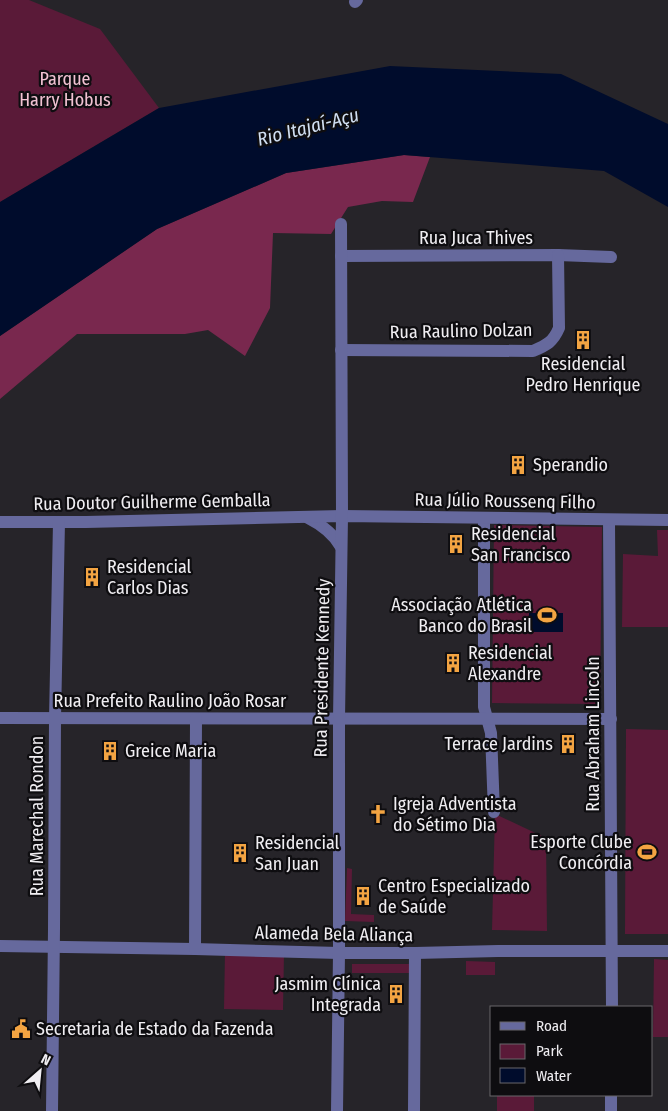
<svg xmlns="http://www.w3.org/2000/svg" width="668" height="1111" font-family="'Fira Sans Condensed',sans-serif">
	<style>
		.green { fill: #5a1a38 }
		.forest { fill: #79284e }
		.water { fill: #000c2c }
		.lines { fill: none; stroke-linecap: round; stroke-linejoin: round }
		.minor { stroke: #66699d; stroke-width: 12 }
		.labels { text-anchor: middle; dominant-baseline: central; stroke-width: 4.5; stroke-linejoin: round; paint-order: stroke }
		.park-label { font-size: 18px; fill: #f2c2d3; stroke: #0e0d10 }
		.street-label { font-size: 18px; fill: #f0eef2; stroke: #0e0d10 }
		.poi-label { font-size: 18px; fill: #f0eef2; stroke: #0e0d10; text-anchor: start }
		.water-label { font-size: 19px; font-style: italic; fill: #d2e0f3; stroke: #0e0d10 }
	</style>
	<rect width="100%" height="100%" fill="#262429"/>
	<g class="green">
		<path d="M0,0H29L100,29L159,108L0,202Z"/>
		<path d="M494,525L602,527L600,704L492,703Z"/>
		<path d="M657,530H668V627H622L623,554L658,556Z"/>
		<path d="M626,729L668,730V934H625Z"/>
		<path d="M495,814L546,838L547,931L492,930Z"/>
		<path d="M347,868L352,869L351,914L374,915V922L345,921Z"/>
		<path d="M225,952L284,953L283,1010L224,1009Z"/>
		<path d="M654,959L668,960V1037H653Z"/>
		<path d="M466,961L495,962V975H466Z"/>
		<rect x="352" y="964" width="57" height="9"/>
		<rect x="497" y="1095" width="37" height="16"/>
	</g>
	<path class="forest" d="M404,155L430,157L413,202L382,201L348,207L331,234L273,233L270,308L245,356L208,330L185,334H77L0,399V336L157,229L286,173Z"/>
	<g class="water">
		<path d="M390,66L561,74L668,124V207L604,171L404,155L286,173L157,229L0,336V202L159,108Z"/>
		<rect x="529" y="613" width="34" height="19"/>
	</g>
	<g class="lines">
		<g class="minor">
			<path d="M355,2L357,0"/>
			<path d="M341,256L558,255L611,257"/>
			<path d="M341,350L533,351C547,345 553,342 559,328L558,255"/>
			<path d="M308,518C322,525 333,533 341,547"/>
			<path d="M484,518V707L491,733L494,812"/>
			<path d="M609,520L612,1007"/>
			<path d="M0,522H86L342,516L668,520"/>
			<path d="M0,718L611,719"/>
			<path d="M0,946L195,949L339,953H415L498,951H668"/>
			<path d="M195,949L196,719"/>
			<path d="M52,1111L54,929L55,719L59,522"/>
			<path d="M337,1111L339,953V719L342,516L341,224"/>
			<path d="M414,1111L415,953"/>
			<path d="M611,1111V1095"/>
		</g>
	</g>
	<defs>
		<g id="building-bare" transform="scale(1.5)"><path d="M-4-6H4V6H1V3H-1V6H-4ZM-2.5-4.3h1.7v1.8h-1.7ZM.8-4.3h1.7v1.8H.8ZM-2.5-1h1.7V.8h-1.7ZM.8-1h1.7V.8H.8Z" fill="#f3a442" stroke="#0e0d10" stroke-width="2.5" paint-order="stroke"/></g>
		<g id="stadium-bare" transform="scale(1.5)"><path d="M0-5a6.5 5 0 1 0 0 10a6.5 5 0 1 0 0-10ZM-3.5-1.8h7v3.6h-7Z" fill="#f3a442" stroke="#0e0d10" stroke-width="2.5" paint-order="stroke"/></g>
		<g id="church-bare" transform="scale(1.5)"><path d="M-1.2-6h2.4v3.5h3.3v2.4h-3.3V6h-2.4V-.1h-3.3v-2.4h3.3Z" fill="#f3a442" stroke="#0e0d10" stroke-width="2.5" paint-order="stroke"/></g>
		<g id="civic-bare" transform="scale(1.5)"><path d="M-.6-6.5H3V-4.5H.6V-3L4-1V1h2V6H-6V1h2V-1L-.6-3ZM-1.2 2.5V6h2.4V2.5Z" fill="#f3a442" stroke="#0e0d10" stroke-width="2.5" paint-order="stroke"/></g>
	</defs>
	<g fill-rule="evenodd">
		<use href="#building-bare" x="583" y="340"/>
		<use href="#building-bare" x="518" y="465"/>
		<use href="#building-bare" x="456" y="544"/>
		<use href="#building-bare" x="92" y="577"/>
		<use href="#stadium-bare" x="547" y="615"/>
		<use href="#building-bare" x="453" y="663"/>
		<use href="#building-bare" x="568" y="744"/>
		<use href="#building-bare" x="110" y="751"/>
		<use href="#church-bare" x="378" y="814"/>
		<use href="#stadium-bare" x="647" y="852"/>
		<use href="#building-bare" x="240" y="853"/>
		<use href="#building-bare" x="363" y="896"/>
		<use href="#building-bare" x="396" y="994"/>
		<use href="#civic-bare" x="21" y="1029"/>
	</g>
	<g class="labels">
		<g class="park-label">
			<text x="65" y="79">Parque<tspan x="65" dy="21">Harry Hobus</tspan></text>
		</g>
		<g class="street-label">
			<text x="476" y="238">Rua Juca Thives</text>
			<text transform="translate(461 331) rotate(-1)">Rua Raulino Dolzan</text>
			<text transform="translate(505 501) rotate(1)">Rua Júlio Roussenq Filho</text>
			<text transform="translate(152 502) rotate(-1)">Rua Doutor Guilherme Gemballa</text>
			<text transform="translate(322 668) rotate(-89)">Rua Presidente Kennedy</text>
			<text x="170" y="701">Rua Prefeito Raulino João Rosar</text>
			<text transform="translate(593 734) rotate(-90)">Rua Abraham Lincoln</text>
			<text transform="translate(37 816) rotate(-90)">Rua Marechal Rondon</text>
			<text transform="translate(334 934) rotate(1)">Alameda Bela Aliança</text>
		</g>
		<g class="poi-label">
			<text x="583" y="364" text-anchor="middle">Residencial<tspan x="583" dy="21">Pedro Henrique</tspan></text>
			<text x="533" y="465">Sperandio</text>
			<text x="471" y="534">Residencial<tspan x="471" dy="21">San Francisco</tspan></text>
			<text x="107" y="567">Residencial<tspan x="107" dy="21">Carlos Dias</tspan></text>
			<text x="532" y="605" text-anchor="end">Associação Atlética<tspan x="532" dy="21">Banco do Brasil</tspan></text>
			<text x="468" y="653">Residencial<tspan x="468" dy="21">Alexandre</tspan></text>
			<text x="553" y="744" text-anchor="end">Terrace Jardins</text>
			<text x="125" y="751">Greice Maria</text>
			<text x="393" y="804">Igreja Adventista<tspan x="393" dy="21">do Sétimo Dia</tspan></text>
			<text x="632" y="842" text-anchor="end">Esporte Clube<tspan x="632" dy="21">Concórdia</tspan></text>
			<text x="255" y="843">Residencial<tspan x="255" dy="21">San Juan</tspan></text>
			<text x="378" y="886">Centro Especializado<tspan x="378" dy="21">de Saúde</tspan></text>
			<text x="381" y="984" text-anchor="end">Jasmim Clínica<tspan x="381" dy="21">Integrada</tspan></text>
			<text x="36" y="1029">Secretaria de Estado da Fazenda</text>
		</g>
		<g class="water-label">
			<text transform="translate(308 127) rotate(-14)">Rio Itajaí-Açu</text>
		</g>
	</g>
	<rect x="490" y="1006" width="162" height="90" fill="#0e0d10" stroke="#68676a"/>
	<rect x="500" y="1022" width="25" height="8" fill="#66699d" stroke="#68676a"/>
	<text x="536" y="1031" font-size="15" fill="#f0eef2">Road</text>
	<rect x="500" y="1044" width="25" height="15" fill="#5a1a38" stroke="#68676a"/>
	<text x="536" y="1056" font-size="15" fill="#f0eef2">Park</text>
	<rect x="500" y="1068" width="25" height="15" fill="#000c2c" stroke="#68676a"/>
	<text x="536" y="1081" font-size="15" fill="#f0eef2">Water</text>
	<g transform="translate(40 1071) rotate(27)" stroke="#0e0d10" stroke-width="4" paint-order="stroke">
	<path d="M0-4L9 19L0 12L-9 19Z" fill="#f0eef2"/>
	<text y="-8" font-size="14" font-weight="bold" text-anchor="middle" fill="#f0eef2">N</text>
	</g>
</svg>
